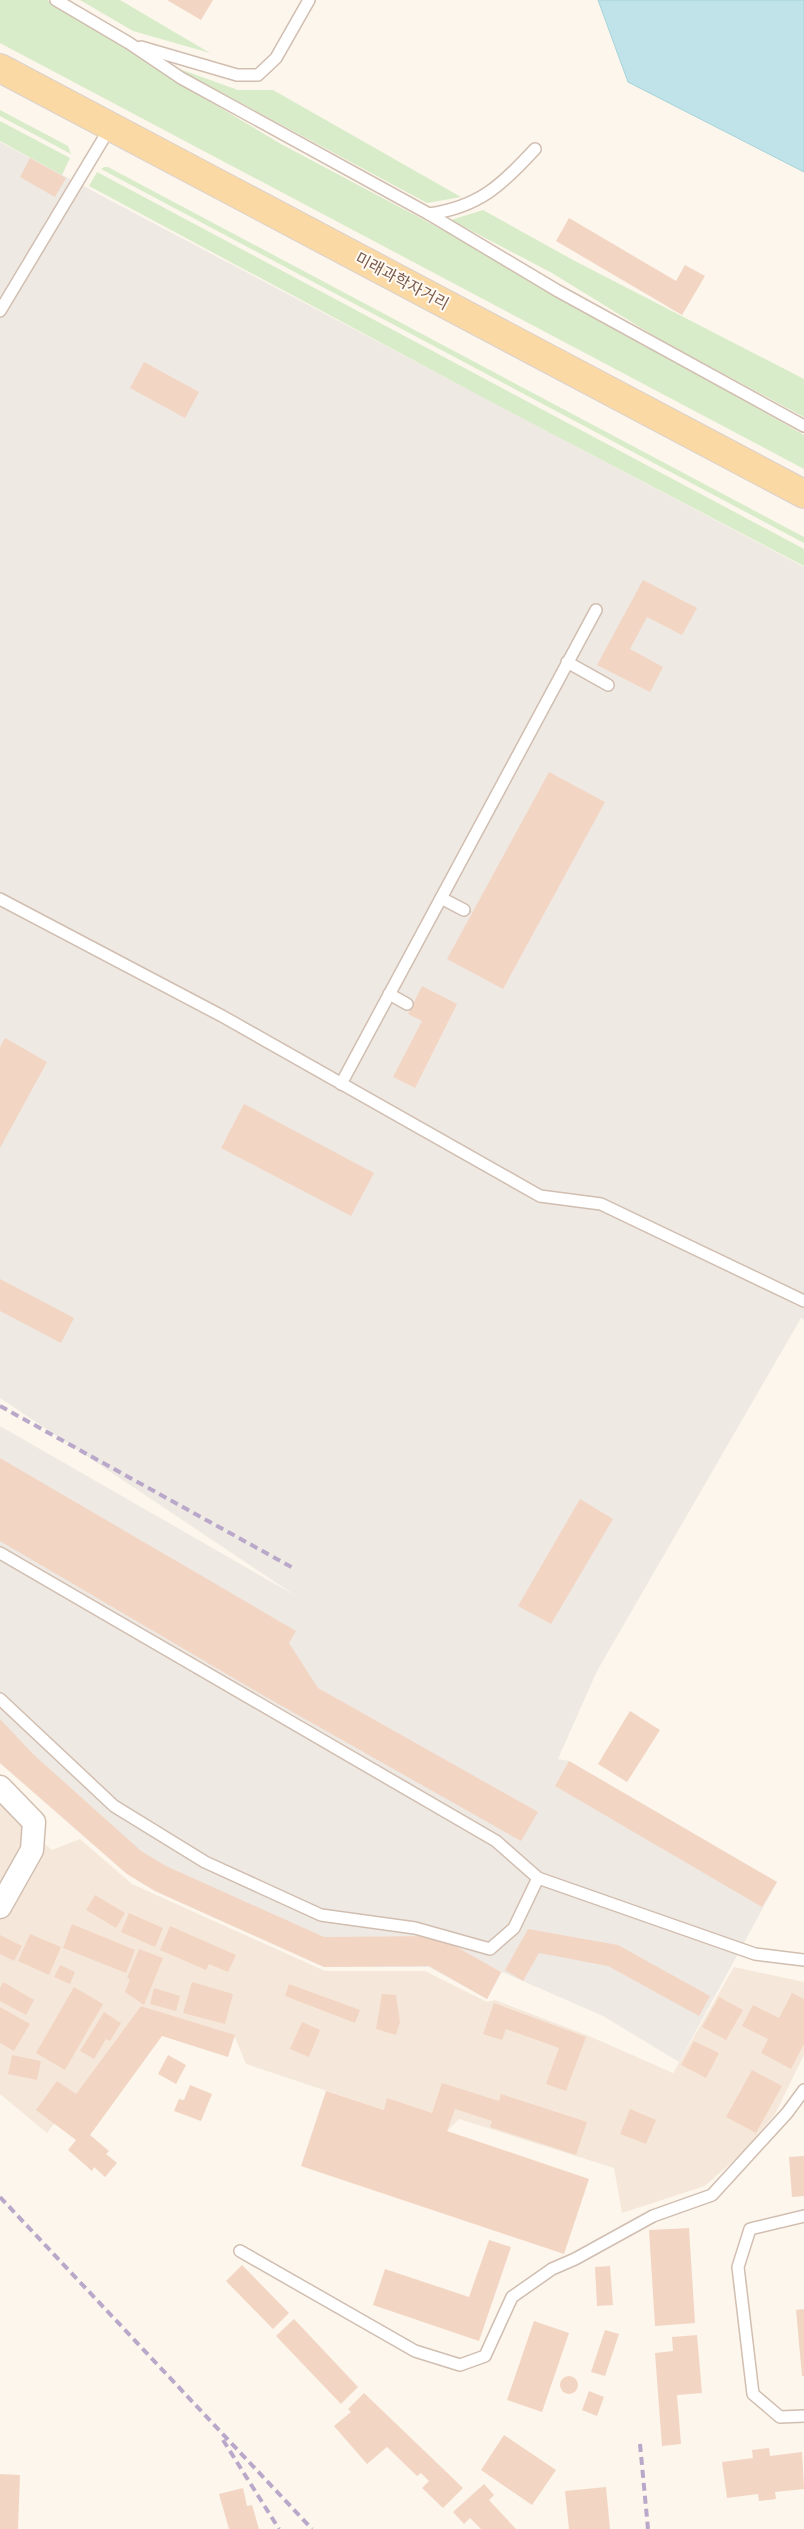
<svg xmlns="http://www.w3.org/2000/svg" width="804" height="2529" font-family="'Public Sans','Noto Sans KR',sans-serif">
	<style>
		.residential { fill: #f5e8da }
		.industrial { fill: #efe9e4 }
		.green { fill: #d8ecc9 }
		.water { fill: #bfe3e8; stroke: #a5d3da }
		.building { fill: #f3d5c3 }
		.lines { fill: none; stroke-linecap: round; stroke-linejoin: round }
		.lane-casing { stroke: #d1beb0; stroke-width: 14 }
		.street-casing { stroke: #d1beb0; stroke-width: 25 }
		.primary-casing { stroke: #dad1cd; stroke-width: 30 }
		.lane { stroke: #fff; stroke-width: 11 }
		.street { stroke: #fff; stroke-width: 22 }
		.primary { stroke: #fbd9a5; stroke-width: 28 }
		.rail { stroke: #b9a8c9; stroke-width: 4; stroke-dasharray: 8 5; stroke-linecap: butt }
		.labels { text-anchor: middle; dominant-baseline: central; stroke-width: 4; stroke-linejoin: round; paint-order: stroke }
		.street-label { font-size: 16px; fill: #7a5c4d; stroke: #fffaf3 }
	</style>
	<rect width="100%" height="100%" fill="#fdf6ec"/>
	<path class="residential" d="M0,1803L14,1818L52,1850L80,1839L132,1884L325,1971H425L487,2002L495,2000L589,2036L673,2073L734,1967L804,1982V2055L775,2114L741,2154L705,2186L622,2213L614,2168L459,2119L447,2131L246,2064L234,2035L141,2006L47,2133L0,2094Z"/>
	<path class="industrial" d="M0,142L804,567V1320L801,1318L597,1671L558,1759L569,1761L777,1882L679,2062L603,2016L502,1972L487,1999L429,1967H324L155,1891L127,1874L0,1763V1426L296,1596L0,1398Z"/>
	<g class="green">
		<path d="M0,0H47L115,39L177,82L281,144L473,246L771,416L804,435V469L0,43Z"/>
		<path d="M80,0H120L210,53L133,31Z"/>
		<path d="M174,67L238,90H273L461,197L427,203Z"/>
		<path d="M0,110L68,146L71,154L0,116Z"/>
		<path d="M0,121L70,158L62,175L0,141Z"/>
		<path d="M104,167H108L804,537V543L101,169Z"/>
		<path d="M97,172L804,549V566L482,397L89,186Z"/>
		<path d="M483,210L573,260L804,379V417L664,342L552,273L451,220Z"/>
	</g>
	<path class="water" d="M598,0H804V172L628,82Z"/>
	<g class="building">
		<path d="M167,0H213L201,20Z"/>
		<path d="M30,158L66,178L55,197L20,177Z"/>
		<path d="M569,218L676,281L685,265L705,276L682,315L556,241Z"/>
		<path d="M144,362L199,392L185,418L130,388Z"/>
		<path d="M643,580L697,608L682,635L647,617L630,649L663,667L650,692L597,665Z"/>
		<path d="M549,772L605,802L503,989L447,959Z"/>
		<path d="M422,986L457,1004L415,1088L393,1077L422,1021L408,1014Z"/>
		<path d="M5,1038L47,1062L0,1148V1047Z"/>
		<path d="M244,1104L374,1173L351,1216L221,1148Z"/>
		<path d="M0,1279L74,1318L61,1343L0,1311Z"/>
		<path d="M0,1458L296,1631L289,1643L318,1688L538,1812L521,1841L259,1693L0,1541Z"/>
		<path d="M580,1499L613,1519L551,1624L518,1606Z"/>
		<path d="M630,1711L660,1730L627,1782L598,1764Z"/>
		<path d="M0,1719L33,1754L141,1851L166,1866L324,1937L437,1936L501,1972L487,1999L429,1966L324,1967L155,1891L127,1874L0,1763Z"/>
		<path d="M569,1761L777,1882L762,1907L555,1786Z"/>
		<path d="M95,1895L125,1913L116,1928L86,1910Z"/>
		<path d="M129,1913L163,1928L155,1947L121,1932Z"/>
		<path d="M72,1924L135,1950L126,1973L63,1948Z"/>
		<path d="M170,1926L236,1955L228,1972L209,1964L206,1970L160,1950Z"/>
		<path d="M528,1929L618,1945L710,1996L699,2016L608,1966L539,1953L523,1981L505,1970Z"/>
		<path d="M30,1934L61,1947L49,1975L18,1961Z"/>
		<path d="M0,1935L22,1946L14,1961L0,1954Z"/>
		<path d="M139,1949L163,1958L144,2005L125,1992L130,1979L127,1978Z"/>
		<path d="M60,1965L75,1972L70,1984L54,1977Z"/>
		<path d="M3,1982L34,2000L26,2015L0,2001V1988Z"/>
		<path d="M192,1982L233,1994L225,2024L183,2013Z"/>
		<path d="M289,1984L360,2010L355,2023L285,1996Z"/>
		<path d="M74,1987L103,2004L65,2070L36,2053Z"/>
		<path d="M154,1988L180,1996L176,2011L150,2004Z"/>
		<path d="M792,1993L804,1999V2044L791,2069L761,2053L768,2039L742,2026L753,2005L779,2018Z"/>
		<path d="M382,1994L396,1995L400,2022L396,2035L376,2029Z"/>
		<path d="M719,1997L743,2010L726,2040L702,2027Z"/>
		<path d="M494,2003L586,2037L566,2091L546,2084L559,2048L506,2029L502,2040L483,2034Z"/>
		<path d="M141,2006L235,2035L228,2057L162,2036L90,2135L109,2151L106,2154L117,2163L105,2177L94,2167L92,2171L68,2150L76,2140L36,2110L57,2081L76,2094Z"/>
		<path d="M0,2007L30,2024L14,2051L0,2043Z"/>
		<path d="M104,2012L121,2023L110,2041L106,2039L94,2059L80,2051Z"/>
		<path d="M302,2022L320,2030L309,2057L290,2049Z"/>
		<path d="M694,2041L719,2053L706,2078L681,2065Z"/>
		<path d="M12,2055L41,2061L37,2080L8,2074Z"/>
		<path d="M168,2055L186,2065L176,2084L158,2074Z"/>
		<path d="M752,2070L782,2086L756,2133L726,2117Z"/>
		<path d="M442,2083L499,2101L501,2094L587,2122L576,2155L490,2127L492,2121L455,2109L447,2131L589,2179L564,2254L301,2166L326,2091L384,2110L387,2098L432,2113Z"/>
		<path d="M190,2085L212,2094L201,2121L174,2111L179,2099L184,2100Z"/>
		<path d="M630,2109L656,2120L646,2144L620,2134Z"/>
		<path d="M804,2156V2196L792,2197L789,2157Z"/>
		<path d="M689,2228L695,2323L655,2326L649,2230Z"/>
		<path d="M489,2240L511,2247L479,2341L373,2305L385,2269L469,2297Z"/>
		<path d="M242,2265L289,2313L273,2329L226,2281Z"/>
		<path d="M610,2266L613,2305L597,2306L595,2267Z"/>
		<path d="M804,2309V2376H802L796,2310Z"/>
		<path d="M294,2319L358,2387L341,2404L276,2336Z"/>
		<path d="M534,2321L569,2333L542,2412L507,2400Z"/>
		<path d="M605,2330L619,2334L605,2376L591,2372Z"/>
		<path d="M697,2335L702,2393L677,2395L681,2444L662,2446L655,2353L673,2351L672,2337Z"/>
		<circle cx="569" cy="2385" r="9"/>
		<path d="M589,2391L604,2397L597,2416L582,2410Z"/>
		<path d="M364,2393L463,2488L443,2508L422,2488L429,2481L421,2473L417,2476L387,2447L367,2464L334,2426L351,2412L348,2409Z"/>
		<path d="M504,2435L556,2470L532,2505L481,2470Z"/>
		<path d="M769,2448L770,2456L802,2452L804,2489L775,2492L776,2499L759,2501L758,2494L727,2498L722,2462L753,2458L752,2450Z"/>
		<path d="M0,2474L20,2475L18,2529H0Z"/>
		<path d="M484,2484L494,2495L489,2500L516,2529H481L470,2518L464,2524L453,2512Z"/>
		<path d="M606,2487L610,2529H569L565,2491Z"/>
		<path d="M243,2488L247,2506L252,2505L259,2529H229L219,2494Z"/>
	</g>
	<g class="lines">
		<g class="lane-casing">
			<g id="lane">
				<path d="M56,0L129,43L181,78L429,214L558,291L804,426"/>
				<path d="M141,47L237,75H258L276,58L309,0"/>
				<path d="M429,214C479,207 502,185 535,149"/>
				<path d="M0,311L111,126"/>
				<path d="M567,662L608,685"/>
				<path d="M441,898L464,910"/>
				<path d="M0,899L222,1016L540,1196L601,1204L804,1301"/>
				<path d="M389,994L407,1004"/>
				<path d="M341,1084L596,610"/>
				<path d="M0,1553L496,1841L538,1878L755,1954L804,1960"/>
				<path d="M0,1699L114,1806L205,1862L321,1915L415,1928L490,1949L514,1928L538,1878"/>
				<path d="M804,2216L750,2229L738,2267L753,2394L780,2417L804,2416"/>
				<path d="M240,2251L415,2351L460,2365L485,2356L512,2297L552,2269L575,2259L653,2216L712,2195L787,2113L804,2090"/>
			</g>
		</g>
		<g class="street-casing">
			<path id="street" d="M0,1787L34,1822L32,1850L0,1907"/>
		</g>
		<g class="primary-casing">
			<path id="primary" d="M0,68L804,494"/>
		</g>
		<use href="#lane" class="lane"/>
		<use href="#street" class="street"/>
		<use href="#primary" class="primary"/>
		<g class="rail">
			<path d="M0,1406L295,1569"/>
			<path d="M0,2197L312,2529"/>
			<path d="M223,2440L279,2529"/>
			<path d="M640,2444L648,2529"/>
		</g>
	</g>
	<g class="labels">
		<g class="street-label">
			<text transform="translate(402 281) rotate(28)">미래과학자거리</text>
		</g>
	</g>
</svg>
